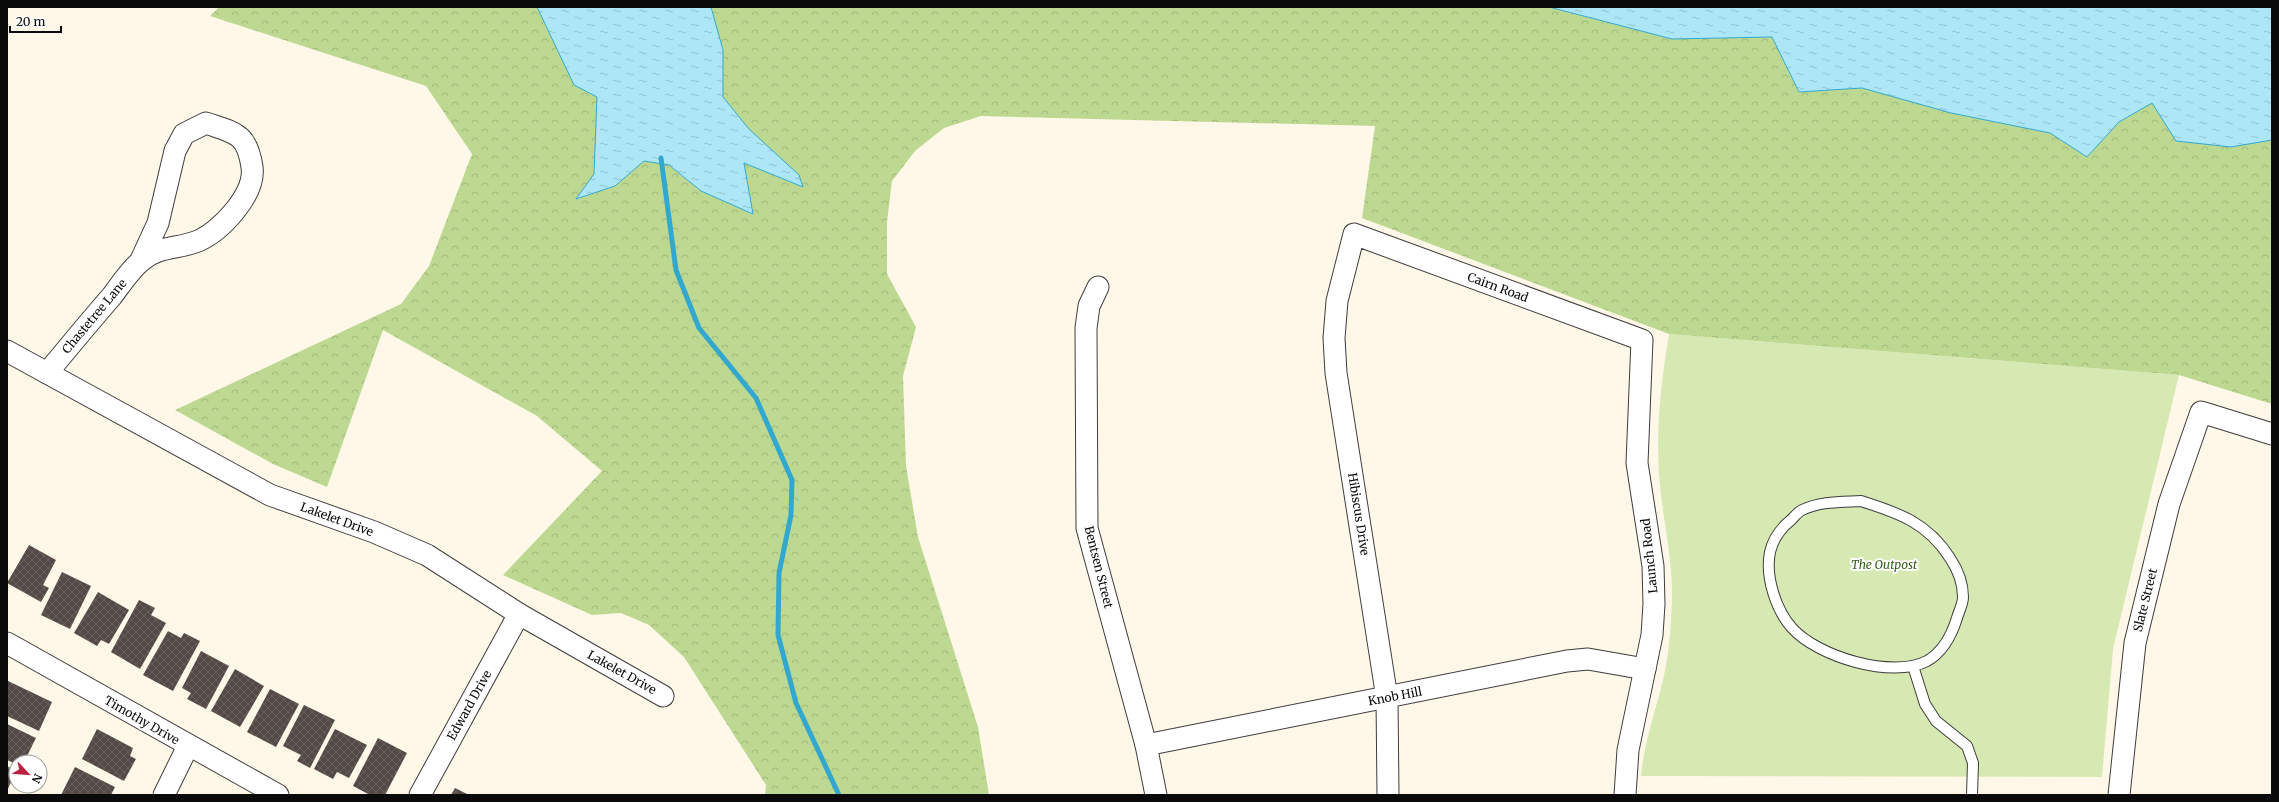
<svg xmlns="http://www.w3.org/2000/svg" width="2279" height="802" font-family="Merriweather,serif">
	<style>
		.green { fill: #d7e9b2 }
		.forest { fill: url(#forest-crowns) }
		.water { fill: url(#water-ripples); stroke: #33a8ce }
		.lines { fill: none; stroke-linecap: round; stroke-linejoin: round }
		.stream { stroke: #33a8ce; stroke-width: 5 }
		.building { fill: url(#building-cross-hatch) }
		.service-casing { stroke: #3d3d3d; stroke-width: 12 }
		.minor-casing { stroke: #3d3d3d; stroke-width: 23 }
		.service { stroke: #fff; stroke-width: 10 }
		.minor { stroke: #fff; stroke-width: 21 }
		.labels { text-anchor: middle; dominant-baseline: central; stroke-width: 4; stroke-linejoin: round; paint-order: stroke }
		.street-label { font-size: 12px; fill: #0a0a0a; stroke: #fff }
		.park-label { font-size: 12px; font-style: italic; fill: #35621b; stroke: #fff }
	</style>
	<defs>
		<pattern id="forest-crowns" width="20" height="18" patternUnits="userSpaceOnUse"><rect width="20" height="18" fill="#bdd991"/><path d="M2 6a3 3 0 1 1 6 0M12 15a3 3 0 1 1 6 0" fill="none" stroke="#a1b97c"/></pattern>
		<pattern id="water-ripples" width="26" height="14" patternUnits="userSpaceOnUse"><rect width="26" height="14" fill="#ace6f7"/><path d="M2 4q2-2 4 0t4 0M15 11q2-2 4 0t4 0" fill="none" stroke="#93c4d2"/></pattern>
		<pattern id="building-cross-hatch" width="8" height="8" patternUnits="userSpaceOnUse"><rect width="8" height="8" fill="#534a47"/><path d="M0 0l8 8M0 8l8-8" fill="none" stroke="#67605d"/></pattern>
	</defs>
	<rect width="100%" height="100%" fill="#fff7e8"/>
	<path class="green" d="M1669,334L2179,375L2113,649L2102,777L1641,776C1644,742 1656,710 1664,676C1669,652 1671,626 1672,601C1673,558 1662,517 1659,475C1656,426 1661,383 1669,334Z"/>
	<path class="forest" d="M219,7H537L574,85L597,97L594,174L576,199L615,186L644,161L669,165L701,191L753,214L744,163L765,170L749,129L723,97V50L711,7H1549L1672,39L1772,37L1799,92L1862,88L1951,113L2050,133L2087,157L2119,122L2152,102L2231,147L2272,140V404L2179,375L1669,334L1362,218L1375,126L981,116L944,128L915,151L892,181L887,222V274L916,327L903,376L906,466L918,537L978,727L989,795H765L766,785L684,657L649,625L621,613L592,615L503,575L602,471L537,416L383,330L327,487L273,464L175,410L401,304L429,266L472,154L426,86L210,16Z"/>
	<g class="water">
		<path d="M537,7H711L723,50V97L749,129L799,175L803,187L744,163L753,214L701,191L669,165L644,161L615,186L576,199L594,174L597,97L574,85Z"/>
		<path d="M1549,7H2272V140L2231,147L2176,141L2152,103L2119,122L2087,157L2050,133L1951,113L1862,88L1799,92L1772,37L1672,39Z"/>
	</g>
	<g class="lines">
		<path class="stream" d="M661,158L676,270L699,328L756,398L792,480L791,515L779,573L778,635L796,703L839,795"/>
	</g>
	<g class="building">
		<path d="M29,545L56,560L43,585L49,588L41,602L7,583Z"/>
		<path d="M62,572L91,586L70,629L41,615Z"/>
		<path d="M98,592L129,610L109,644L101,640L97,646L74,633Z"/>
		<path d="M139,600L155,608L151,615L166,623L140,669L111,652Z"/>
		<path d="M168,631L181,638L184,633L200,641L173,691L143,675Z"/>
		<path d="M201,651L229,666L206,709L187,699L191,693L182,688Z"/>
		<path d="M235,669L264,686L240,727L211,711Z"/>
		<path d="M8,681L52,702L39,731L7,716Z"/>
		<path d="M270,689L299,704L276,747L247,732Z"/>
		<path d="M304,705L335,720L310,768L297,761L301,755L283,746Z"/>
		<path d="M7,724L36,738L24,762H16V764L7,760Z"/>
		<path d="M97,729L133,748L130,756L136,759L124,781L82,759Z"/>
		<path d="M335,729L367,745L349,778L337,772L333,779L314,769Z"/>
		<path d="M378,738L407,753L385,795H370L353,786Z"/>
		<path d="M7,766L16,771L7,791Z"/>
		<path d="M75,767L115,787L111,795H61Z"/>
		<path d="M455,788L469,795H451Z"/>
	</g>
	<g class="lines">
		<g class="service-casing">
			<g id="service">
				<path d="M1861,501C1899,513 1928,523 1950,558C1958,570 1963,583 1963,597C1963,604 1959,611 1957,618C1952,634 1943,652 1927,661C1892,679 1818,657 1792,628C1776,610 1765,577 1770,552C1773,539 1781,528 1791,520C1794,517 1798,512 1802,510C1821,501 1841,502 1861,501Z"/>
				<path d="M1913,666L1925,704L1936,721L1967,746L1973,763L1972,795"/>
			</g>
		</g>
		<g class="minor-casing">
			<g id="minor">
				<path d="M1098,287L1089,306L1086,328L1087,528L1146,745L1156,795"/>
				<path d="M7,351L270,495L374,532L427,555L519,614L663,696"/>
				<path d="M47,373C69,347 90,321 112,296C121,284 130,270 141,261C157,246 179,249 198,241C221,231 256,194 252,167C247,133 235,133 206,123L184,134L175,151L158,223L141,260"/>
				<path d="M7,643L278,795"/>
				<path d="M1146,745L1567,661L1588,659L1645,669"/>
				<path d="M164,795L188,746"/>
				<path d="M420,795L519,614"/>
				<path d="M1388,795L1387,698L1336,373L1334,338L1337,301L1354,234L1642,340L1637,463L1653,566L1654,604L1652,635L1628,750L1625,795"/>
				<path d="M2119,795L2135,643L2169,504L2201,412L2272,434"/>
			</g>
		</g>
		<use href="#service" class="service"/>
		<use href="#minor" class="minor"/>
	</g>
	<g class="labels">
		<g class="street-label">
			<text transform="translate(1498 287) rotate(20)">Cairn Road</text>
			<text transform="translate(94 316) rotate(-50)">Chastetree Lane</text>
			<text transform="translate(1359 514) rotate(81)">Hibiscus Drive</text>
			<text transform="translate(337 519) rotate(20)">Lakelet Drive</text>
			<text transform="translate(1649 556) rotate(-96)">Launch Road</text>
			<text transform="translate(1099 567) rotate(76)">Bentsen Street</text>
			<text transform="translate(2145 600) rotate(-76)">Slate Street</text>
			<text transform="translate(622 672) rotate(29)">Lakelet Drive</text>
			<text transform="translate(1395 696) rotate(-11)">Knob Hill</text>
			<text transform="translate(469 705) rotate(-61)">Edward Drive</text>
			<text transform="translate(142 720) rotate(30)">Timothy Drive</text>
		</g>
		<g class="park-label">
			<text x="1884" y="564">The Outpost</text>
		</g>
	</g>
	<rect width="2279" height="802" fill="none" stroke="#0a0a0a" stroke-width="16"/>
	<g transform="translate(28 774) rotate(116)"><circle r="19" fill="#ffffff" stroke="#9d9d9d"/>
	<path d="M0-3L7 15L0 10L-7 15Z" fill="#bb2241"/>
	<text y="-6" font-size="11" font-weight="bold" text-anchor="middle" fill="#0a0a0a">N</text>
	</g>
	<path d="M10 26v6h51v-6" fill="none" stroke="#0a0a0a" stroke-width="2"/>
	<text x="16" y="26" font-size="12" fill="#0a0a0a" stroke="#ffffff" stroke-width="3" paint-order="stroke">20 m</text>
</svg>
